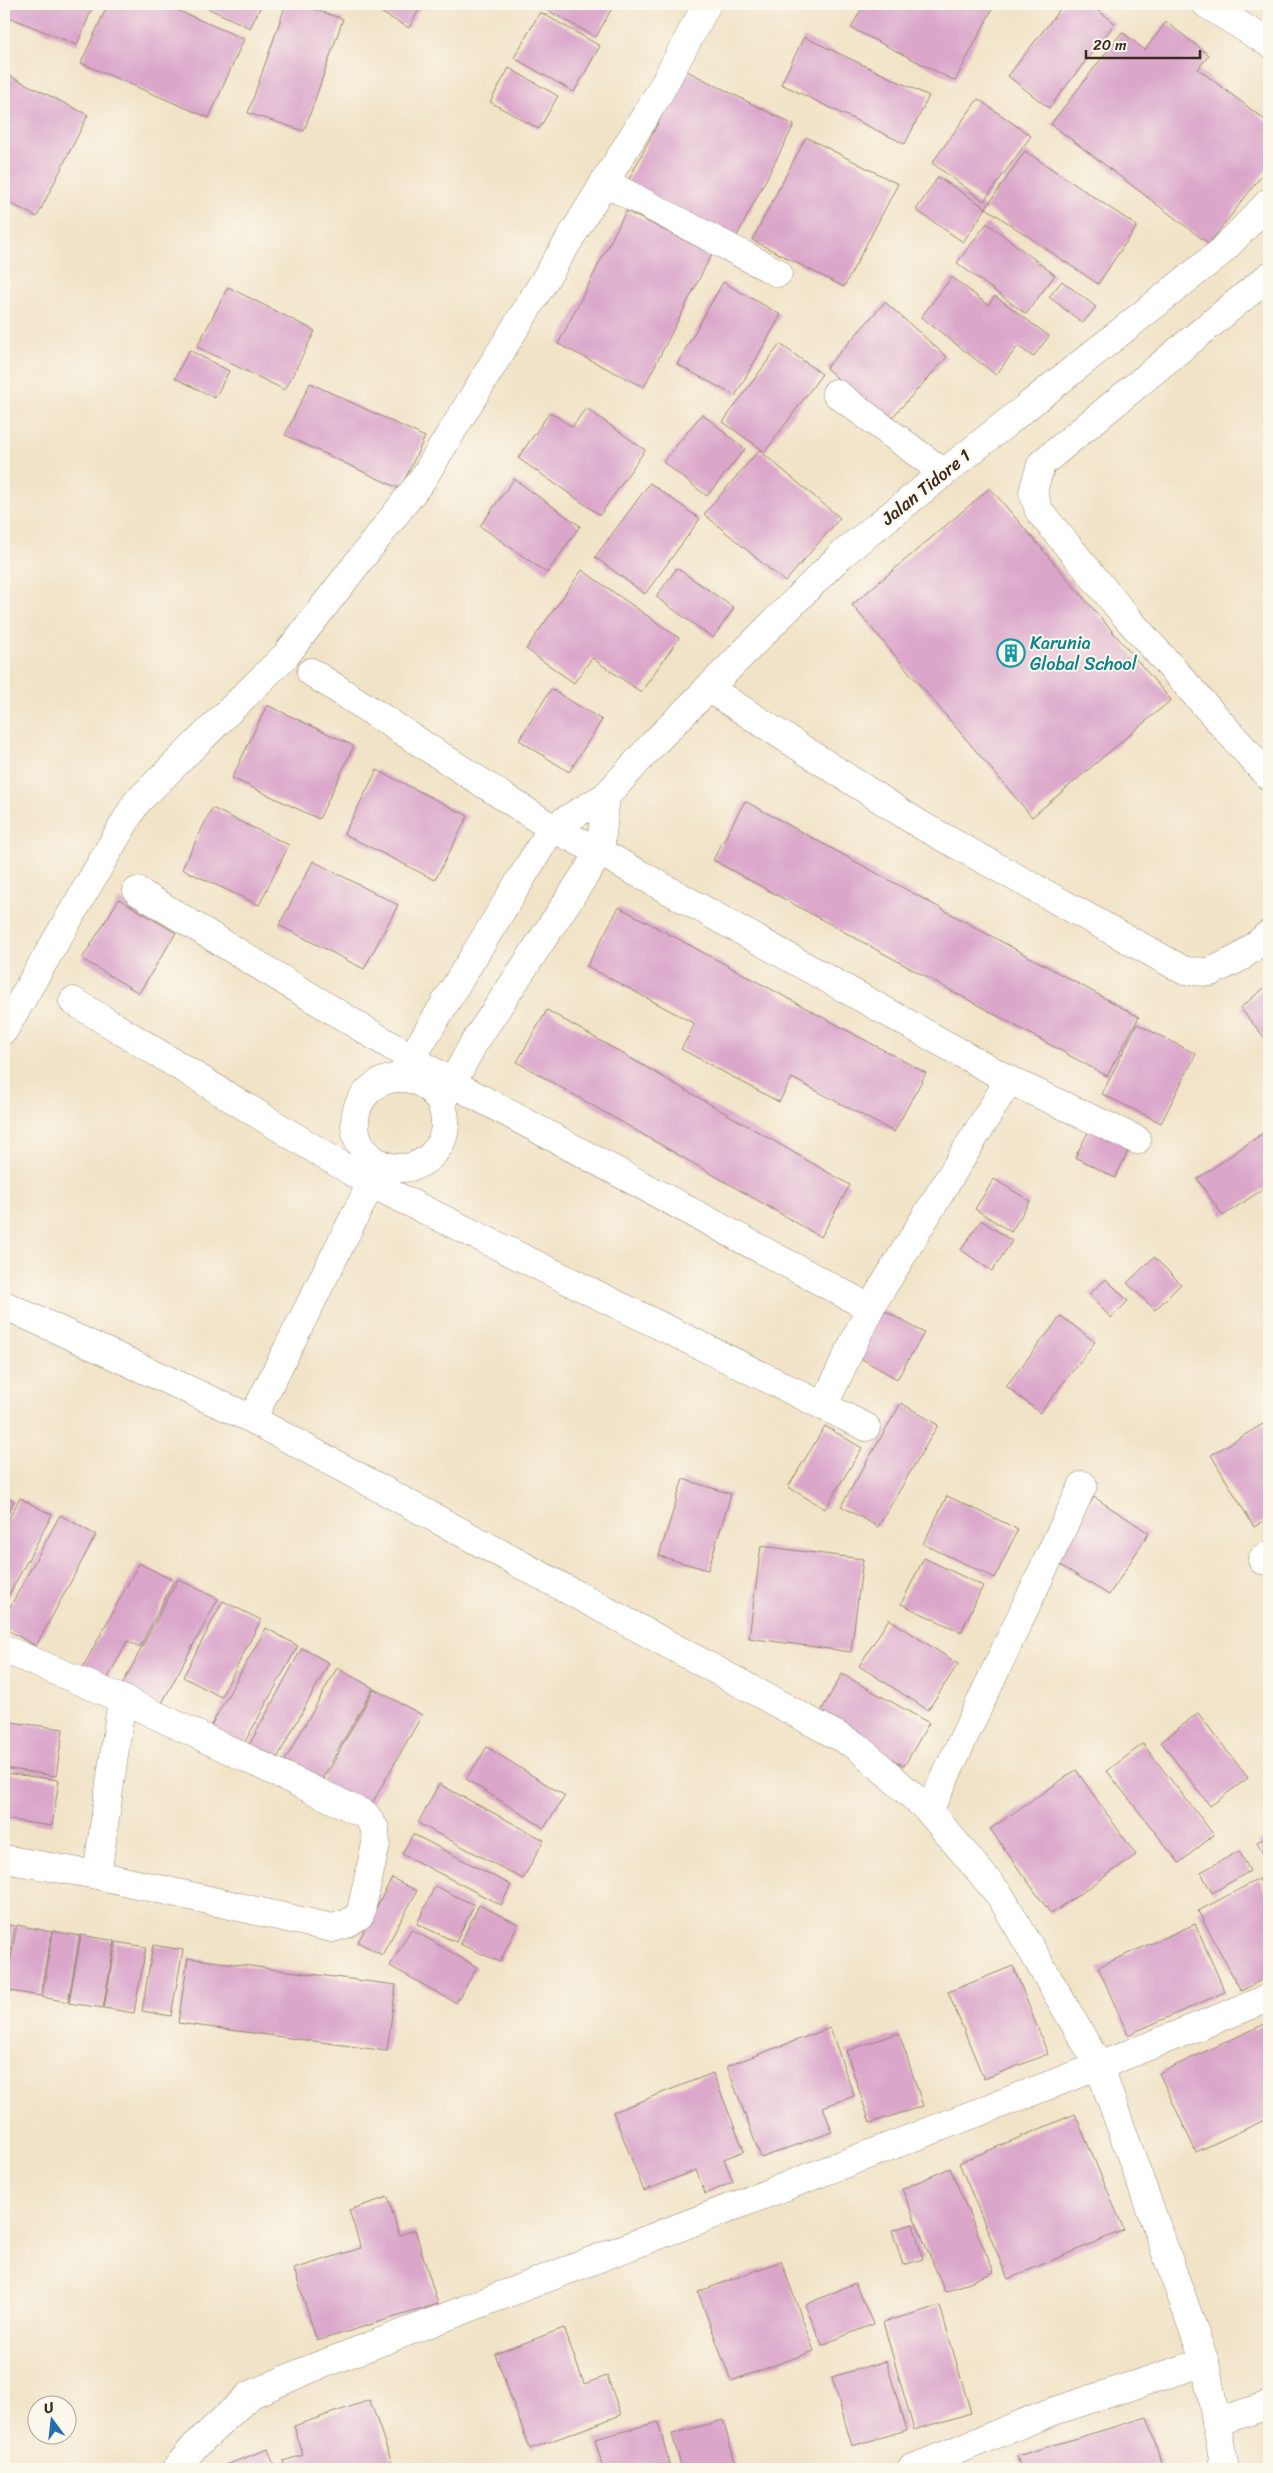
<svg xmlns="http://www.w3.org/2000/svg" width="1273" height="2473" font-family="Sriracha,sans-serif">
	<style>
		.building { fill: #daa6ca }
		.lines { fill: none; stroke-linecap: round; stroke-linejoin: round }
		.minor-casing { stroke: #968672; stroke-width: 29 }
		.minor { stroke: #fff; stroke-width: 28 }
		.labels { text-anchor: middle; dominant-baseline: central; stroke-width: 4; stroke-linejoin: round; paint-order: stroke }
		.street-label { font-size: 18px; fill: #3b2a1e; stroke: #fbf7ec }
		.culture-label { font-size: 18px; fill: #0d838f; stroke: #fbf7ec; text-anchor: start }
	</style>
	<rect width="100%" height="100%" fill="#fbf7ec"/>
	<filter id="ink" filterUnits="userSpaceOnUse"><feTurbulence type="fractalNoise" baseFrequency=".02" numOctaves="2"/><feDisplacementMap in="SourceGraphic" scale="10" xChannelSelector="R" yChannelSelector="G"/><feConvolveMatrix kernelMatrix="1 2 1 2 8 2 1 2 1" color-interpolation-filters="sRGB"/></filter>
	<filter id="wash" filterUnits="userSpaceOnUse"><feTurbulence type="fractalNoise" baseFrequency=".0096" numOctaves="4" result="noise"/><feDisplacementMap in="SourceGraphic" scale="20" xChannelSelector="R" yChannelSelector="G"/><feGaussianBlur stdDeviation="1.12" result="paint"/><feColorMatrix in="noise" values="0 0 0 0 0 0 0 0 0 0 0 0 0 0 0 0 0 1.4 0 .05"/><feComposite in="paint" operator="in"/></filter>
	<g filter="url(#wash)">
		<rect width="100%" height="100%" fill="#f1e3c7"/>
		<g id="blocks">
			<g class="building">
				<path d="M4,4H94L77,45L4,15Z"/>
				<path d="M108,4H163L244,39L209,118L81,63Z"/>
				<path d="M199,4H262L250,28Z"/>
				<path d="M286,4H298L343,19L304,131L248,113Z"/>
				<path d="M366,4H422L409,28Z"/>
				<path d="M536,4H614L596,37Z"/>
				<path d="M864,4H995L955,81L851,28Z"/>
				<path d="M1064,4H1089L1115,23L1049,108L1008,76Z"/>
				<path d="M540,12L600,46L574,92L514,58Z"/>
				<path d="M1166,22L1209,55L1198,69L1269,123V166L1209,244L1051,124L1122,32L1145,50Z"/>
				<path d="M804,37L929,96L905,144L781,84Z"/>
				<path d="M509,68L558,96L539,129L490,102Z"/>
				<path d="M685,70L794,125L736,238L627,183Z"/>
				<path d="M4,73L88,115L37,217L4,200Z"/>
				<path d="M978,99L1031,136L984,201L932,163Z"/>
				<path d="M806,137L898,184L844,287L752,240Z"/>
				<path d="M1025,151L1137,226L1098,284L986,208Z"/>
				<path d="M938,177L986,208L963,242L916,210Z"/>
				<path d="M626,211L712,254L644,387L558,344Z"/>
				<path d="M987,223L1055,275L1026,314L957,263Z"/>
				<path d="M952,277L988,305L995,296L1049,336L1033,357L1018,346L996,375L921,317Z"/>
				<path d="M1062,281L1096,307L1083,323L1049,297Z"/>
				<path d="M723,282L781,315L735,396L677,364Z"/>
				<path d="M228,287L315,331L285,390L197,347Z"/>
				<path d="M885,302L947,357L887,423L826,368Z"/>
				<path d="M780,344L822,374L765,452L723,422Z"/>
				<path d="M189,350L229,371L215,398L175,378Z"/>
				<path d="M310,383L425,437L400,489L285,435Z"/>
				<path d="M586,408L645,450L600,515L518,458L550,412L572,427Z"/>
				<path d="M702,414L745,449L707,496L663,462Z"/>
				<path d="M759,450L840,518L785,582L704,514Z"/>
				<path d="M514,479L580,526L547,573L480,526Z"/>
				<path d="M650,483L700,519L645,594L595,557Z"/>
				<path d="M990,488L1171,700L1032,817L852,605Z"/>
				<path d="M677,568L734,608L713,638L656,597Z"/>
				<path d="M582,570L679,638L641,692L592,658L574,683L526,649Z"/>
				<path d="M551,689L602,720L569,772L519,740Z"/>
				<path d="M267,705L354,746L319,819L232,778Z"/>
				<path d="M377,770L468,816L435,880L344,834Z"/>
				<path d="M745,801L1139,1017L1107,1076L713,860Z"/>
				<path d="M212,808L289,845L259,905L182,869Z"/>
				<path d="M313,861L398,905L364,969L279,925Z"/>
				<path d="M119,899L176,933L139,993L82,959Z"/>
				<path d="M619,907L926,1073L894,1132L792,1078L779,1102L681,1049L695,1024L587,966Z"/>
				<path d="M1269,984V1043L1240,1008Z"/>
				<path d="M547,1010L850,1185L821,1237L517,1062Z"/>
				<path d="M1137,1024L1196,1054L1161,1123L1102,1094Z"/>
				<path d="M1091,1127L1130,1148L1115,1178L1075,1157Z"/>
				<path d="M1263,1133L1269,1141V1185L1223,1216L1197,1179Z"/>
				<path d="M994,1179L1030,1201L1011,1232L975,1209Z"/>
				<path d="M981,1220L1012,1241L992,1271L961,1250Z"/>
				<path d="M1154,1257L1181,1284L1155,1310L1127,1283Z"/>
				<path d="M1106,1279L1128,1301L1111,1318L1089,1294Z"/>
				<path d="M882,1309L924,1333L897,1379L855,1355Z"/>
				<path d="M1061,1316L1095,1342L1040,1413L1006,1386Z"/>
				<path d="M901,1403L938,1425L878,1527L841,1506Z"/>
				<path d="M1263,1424L1269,1434V1518L1254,1527L1211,1455Z"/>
				<path d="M825,1426L862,1448L825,1509L788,1487Z"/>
				<path d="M683,1479L731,1494L708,1570L659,1556Z"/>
				<path d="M4,1495L14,1501L4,1520Z"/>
				<path d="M947,1496L1018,1529L995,1578L923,1544Z"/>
				<path d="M1094,1497L1149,1533L1109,1595L1054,1561Z"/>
				<path d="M20,1498L52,1515L4,1604V1528Z"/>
				<path d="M60,1515L96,1535L36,1646L4,1628V1618Z"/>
				<path d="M761,1546L863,1559L851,1652L749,1638Z"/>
				<path d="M924,1558L983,1586L961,1632L901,1604Z"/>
				<path d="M139,1563L174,1581L140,1647L127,1641L106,1682L82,1669Z"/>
				<path d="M178,1579L218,1599L161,1705L122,1685Z"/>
				<path d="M223,1601L261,1620L221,1697L183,1677Z"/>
				<path d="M889,1619L958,1664L928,1710L859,1666Z"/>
				<path d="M266,1628L298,1646L243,1745L210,1727Z"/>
				<path d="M302,1648L329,1663L275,1762L248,1747Z"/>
				<path d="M337,1668L373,1688L320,1782L284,1762Z"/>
				<path d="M842,1674L929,1723L904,1766L817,1718Z"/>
				<path d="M374,1689L422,1715L370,1807L323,1781Z"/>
				<path d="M1198,1713L1248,1778L1210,1806L1161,1742Z"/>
				<path d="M4,1721L63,1729L56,1776L4,1768Z"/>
				<path d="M1143,1744L1214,1835L1179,1863L1107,1771Z"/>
				<path d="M487,1747L565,1796L544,1828L466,1779Z"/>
				<path d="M1076,1770L1136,1855L1051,1914L990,1829Z"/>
				<path d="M4,1773L59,1780L52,1826L4,1819Z"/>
				<path d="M439,1784L544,1840L523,1879L418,1823Z"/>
				<path d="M413,1834L511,1885L501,1905L402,1854Z"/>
				<path d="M1269,1836V1865L1257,1842Z"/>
				<path d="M1239,1851L1250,1871L1212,1893L1201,1872Z"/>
				<path d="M392,1878L417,1891L382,1955L358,1942Z"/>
				<path d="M1259,1879L1269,1898V1976L1241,1991L1198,1911Z"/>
				<path d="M435,1886L474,1905L456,1942L417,1924Z"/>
				<path d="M479,1905L518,1924L500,1962L460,1944Z"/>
				<path d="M4,1924L15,1926L5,1982H4Z"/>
				<path d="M1195,1924L1225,1992L1128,2035L1098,1967Z"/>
				<path d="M17,1925L52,1932L40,1996L5,1990Z"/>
				<path d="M411,1929L477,1967L456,2003L390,1966Z"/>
				<path d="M53,1931L80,1936L68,2002L42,1997Z"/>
				<path d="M81,1935L115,1941L103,2008L69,2003Z"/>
				<path d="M116,1942L146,1947L134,2013L104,2008Z"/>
				<path d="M153,1945L183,1950L171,2016L142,2011Z"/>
				<path d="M188,1958L396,1985L387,2051L178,2023Z"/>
				<path d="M1013,1966L1048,2054L984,2079L948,1992Z"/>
				<path d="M1269,2022V2118L1196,2152L1159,2073Z"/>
				<path d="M830,2028L854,2096L823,2107L832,2132L761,2158L727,2066Z"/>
				<path d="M899,2033L923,2106L870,2123L846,2051Z"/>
				<path d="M713,2073L744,2151L724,2159L733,2182L705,2194L696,2170L644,2191L613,2112Z"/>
				<path d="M1075,2114L1124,2230L1008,2279L959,2163Z"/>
				<path d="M950,2168L994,2272L945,2292L902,2189Z"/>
				<path d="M388,2197L399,2235L415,2230L438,2304L317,2341L294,2269L361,2248L349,2210Z"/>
				<path d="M913,2224L923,2259L903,2265L892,2230Z"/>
				<path d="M781,2261L814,2351L731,2381L698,2292Z"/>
				<path d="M855,2283L873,2324L822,2345L805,2305Z"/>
				<path d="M940,2306L971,2413L914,2430L883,2322Z"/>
				<path d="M564,2328L584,2384L607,2376L621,2415L530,2449L495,2354Z"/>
				<path d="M886,2361L907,2430L852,2446L832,2377Z"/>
				<path d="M370,2400L394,2469H286L283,2461L303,2455L294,2426Z"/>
				<path d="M1147,2417L1163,2469H1021L1017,2456Z"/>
				<path d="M723,2420L737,2469H682L672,2434Z"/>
				<path d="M658,2422L671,2469H603L595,2439Z"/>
				<path d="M268,2449L275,2469H215Z"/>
			</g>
		</g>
	</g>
	<g filter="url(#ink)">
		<use href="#blocks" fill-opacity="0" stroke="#968672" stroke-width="1"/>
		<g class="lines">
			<g class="minor-casing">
				<g id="minor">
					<path d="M1206,4L1269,43"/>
					<path d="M604,182L778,273"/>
					<path d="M1269,276L1041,464L1033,492L1039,511L1129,620L1269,777"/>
					<path d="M836,393L944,473"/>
					<path d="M311,672L552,828L600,852L1009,1080L1137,1140"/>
					<path d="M708,688L919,824L1185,971L1211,972L1241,957L1269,934"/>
					<path d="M137,891L452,1083L870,1308"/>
					<path d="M73,1001L370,1183L866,1427"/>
					<path d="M4,1030L136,803L286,655L422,480L658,95L707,4"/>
					<path d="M400,1077L552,828L606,796L655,742L841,555L1222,251L1269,202"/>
					<circle cx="400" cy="1123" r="45"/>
					<path d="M441,1103L474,1043L600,852L606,796"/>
					<path d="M4,1305L252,1419L858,1747L929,1811L1001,1897L1099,2066L1205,2362L1225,2469"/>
					<path d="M824,1405L870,1308L1009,1080"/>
					<path d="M252,1419L379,1168"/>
					<path d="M1262,1560L1269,1555"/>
					<path d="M4,1649L122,1699L366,1815L375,1829L376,1844L360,1915L346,1924L332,1928L97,1875L4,1859"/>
					<path d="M929,1811L1083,1485"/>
					<path d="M97,1875L122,1699"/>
					<path d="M1216,2422L1269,2405"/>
					<path d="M176,2469L194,2447L250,2395L305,2371L1099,2066L1269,1998"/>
					<path d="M911,2469L1048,2413L1205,2362"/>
				</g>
			</g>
			<use href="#minor" class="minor"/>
		</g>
	</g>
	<defs>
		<g id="building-ring" transform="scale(1.4375)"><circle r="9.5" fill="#fbf7ec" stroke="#0f9aa8" stroke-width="1.5"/><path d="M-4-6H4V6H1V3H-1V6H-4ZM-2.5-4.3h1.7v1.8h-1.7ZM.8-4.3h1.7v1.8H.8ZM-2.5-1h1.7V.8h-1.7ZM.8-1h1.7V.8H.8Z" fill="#0f9aa8"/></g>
	</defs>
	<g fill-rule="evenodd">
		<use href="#building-ring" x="1011" y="653"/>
	</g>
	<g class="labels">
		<g class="street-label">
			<text transform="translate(926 487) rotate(-39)">Jalan Tidore 1</text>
		</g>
		<g class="culture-label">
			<text x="1030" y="643">Karunia<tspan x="1030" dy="21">Global School</tspan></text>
		</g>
	</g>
	<rect width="1273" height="2473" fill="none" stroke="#fbf7ec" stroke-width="20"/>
	<g transform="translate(52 2420) rotate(345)"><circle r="24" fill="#fbf7ec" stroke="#aea59a"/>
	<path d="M0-4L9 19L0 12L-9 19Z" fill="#1f6fb2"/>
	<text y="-8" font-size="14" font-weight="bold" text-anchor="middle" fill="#3b2a1e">U</text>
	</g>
	<path d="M1086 50v8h114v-8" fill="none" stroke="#3b2a1e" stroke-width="2.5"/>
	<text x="1093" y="50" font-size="15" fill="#3b2a1e" stroke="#fbf7ec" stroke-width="4" paint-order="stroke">20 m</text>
</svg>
